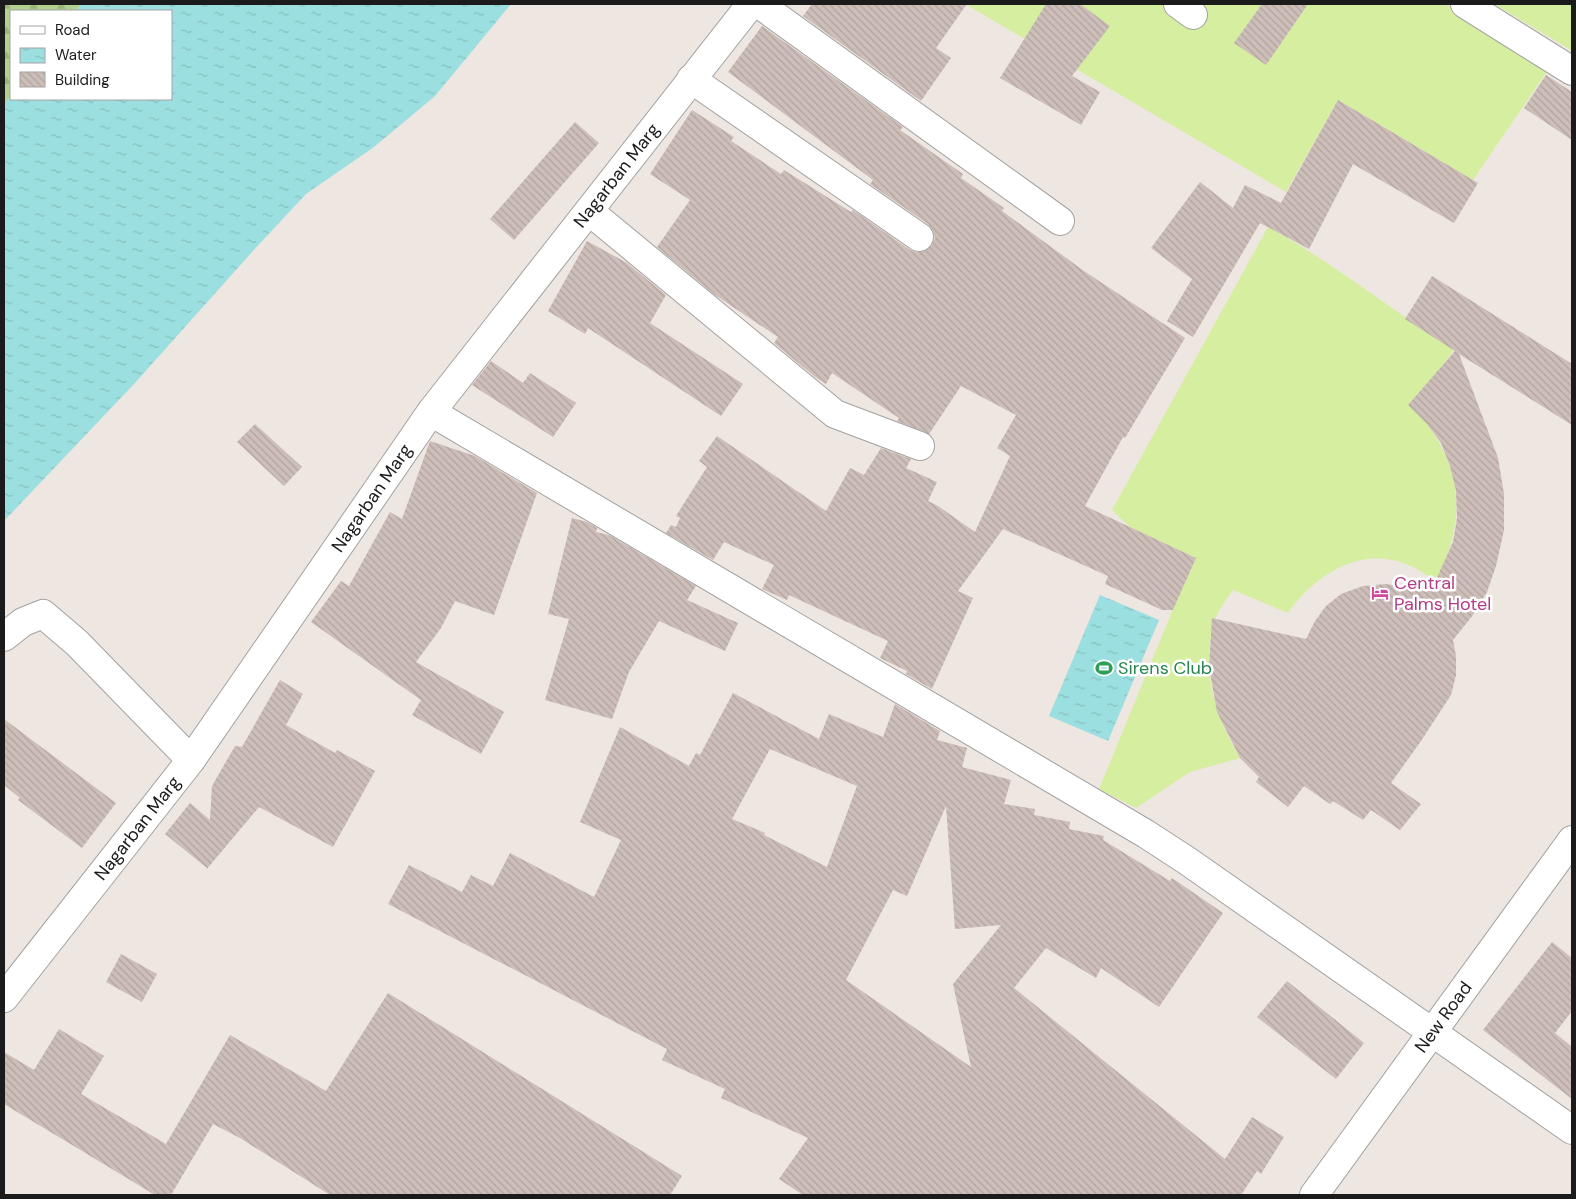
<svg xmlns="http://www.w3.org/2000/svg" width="1576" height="1199" font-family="'DM Sans',sans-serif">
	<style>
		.grass { fill: #d6eea0 }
		.forest { fill: url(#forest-firs) }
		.water { fill: url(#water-ripples) }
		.building { fill: url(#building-back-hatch); fill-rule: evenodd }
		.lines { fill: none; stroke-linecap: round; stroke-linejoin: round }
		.minor-casing { stroke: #a2a2a2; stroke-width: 30 }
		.minor { stroke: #fff; stroke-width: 28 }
		.labels { text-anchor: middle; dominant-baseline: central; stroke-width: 5; stroke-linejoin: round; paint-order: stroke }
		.street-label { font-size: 18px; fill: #1b1b1b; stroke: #fff }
		.hotel-label { font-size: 18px; fill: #b23c85; stroke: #fff; text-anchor: start }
		.leisure-label { font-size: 18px; fill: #27864d; stroke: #fff; text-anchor: start }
	</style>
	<defs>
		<pattern id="forest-firs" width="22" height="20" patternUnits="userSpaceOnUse" patternTransform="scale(1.25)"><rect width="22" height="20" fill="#b1d191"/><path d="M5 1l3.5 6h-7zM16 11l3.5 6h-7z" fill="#98b37c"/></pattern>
		<pattern id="water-ripples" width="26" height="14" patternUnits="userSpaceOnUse" patternTransform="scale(1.25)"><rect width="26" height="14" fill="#9cdfe0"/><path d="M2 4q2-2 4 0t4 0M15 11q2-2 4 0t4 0" fill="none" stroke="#86bfc0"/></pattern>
		<pattern id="building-back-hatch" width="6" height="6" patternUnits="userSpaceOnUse" patternTransform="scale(1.25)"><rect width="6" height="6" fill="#cebeb9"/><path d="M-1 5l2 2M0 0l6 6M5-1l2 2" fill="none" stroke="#b0a39e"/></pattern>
	</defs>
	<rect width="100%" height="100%" fill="#eee6e0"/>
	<g class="grass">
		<path d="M965,4H1446L1550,67L1473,180L1338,100L1286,192Z"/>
		<path d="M1494,4H1572V51L1566,47Z"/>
		<path d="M1268,227C1334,263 1391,310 1454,350L1442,366L1427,424C1465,476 1464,525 1436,581C1428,577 1421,571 1413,567C1364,543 1316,573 1288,613L1233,590C1227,599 1218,610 1215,620C1200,669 1215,716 1240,758L1190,772L1136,808L1099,789L1171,614L1196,558L1131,528L1112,510Z"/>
	</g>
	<path class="forest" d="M4,4H81L76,11H11V95L4,105Z"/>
	<g class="water">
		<path d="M81,4H511L435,96L374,147L306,194L252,252L134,384L4,521V105L11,95V99H171V11H76Z"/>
		<path d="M1100,595L1159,620L1108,741L1049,716Z"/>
	</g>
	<g class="building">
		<path d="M812,4H967L936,48L951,58L921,101L803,16Z"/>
		<path d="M1046,4H1080L1110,26L1072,76L1100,92L1081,125L1000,78Z"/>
		<path d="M1262,4H1308L1266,65L1234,43Z"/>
		<path d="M762,26L903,127L900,130L963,174L961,178L1004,208L1002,211L1084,271L1185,338L1125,438L1123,437L1085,506L1196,558L1173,610H1162L1105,584L1108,576L1003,529L958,591L973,598L932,689L906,674L907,671L880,658L888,641L789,595L787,600L762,589L774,565L724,542L713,560L666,533L671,525L676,527L680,518L676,516L707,467L699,461L717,436L826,511L850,468L864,475L881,448L911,459L906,468L937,482L928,501L938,506L975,532L1010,456L997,448L1016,415L961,386L929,434L897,421L899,418L832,373L826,384L814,376L774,343L778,337L715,295L657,247L690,200L650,174L692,110L734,137L731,141L781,174L784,170L851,212L853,210L910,250L917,252L925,251L932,245L935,238L933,231L928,224L870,184L873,180L728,72Z"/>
		<path d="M1546,75L1572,92V140L1524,108Z"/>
		<path d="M1338,100L1478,183L1454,223L1353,164L1309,249L1260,223L1193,337L1167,321L1192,279L1151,248L1200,182L1233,208L1245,185L1281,203Z"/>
		<path d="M575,122L599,143L514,240L490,219Z"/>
		<path d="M587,241L627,263L666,295L650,323L743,384L721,416L588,328L585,334L548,311Z"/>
		<path d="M1432,276L1572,364V425L1459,354L1498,458L1504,494V530L1496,566L1487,592L1473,615L1453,640L1456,656V675L1451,695L1421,741L1391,783L1421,804L1400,830L1371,810L1363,820L1333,801L1330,804L1304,786L1288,807L1256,782L1259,777L1240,758L1217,712L1209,667L1212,618L1306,639L1315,621L1326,606L1341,594L1363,586L1386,584L1431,591L1453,542L1457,518L1456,491L1450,466L1441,443L1427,424L1408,405L1455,351L1405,319Z"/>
		<path d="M491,361L523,383L530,373L576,403L553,437L472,385Z"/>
		<path d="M255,424L302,467L284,486L237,442Z"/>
		<path d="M430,441L475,456L537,493L494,615L455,601L441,628L416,662L504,712L481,754L412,715L421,700L311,622L341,581L349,586L390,512L402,519Z"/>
		<path d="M572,518L587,522L597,528L596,532L609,535L696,586L687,600L738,623L725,651L659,621L629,672L612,719L545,700L569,619L548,614Z"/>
		<path d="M280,680L303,694L286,725L335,753L337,750L375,771L333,847L259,807L206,870L207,868L165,834L190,803L210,820L212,786L235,746L242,747Z"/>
		<path d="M733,693L819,739L829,714L883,737L895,704L940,731L937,740L967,748L962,767L1011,780L1004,804L1035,809L1034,815L1070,822L1069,829L1104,836L1103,840L1170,881L1172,878L1223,913L1159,1007L1101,968L1096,978L1046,948L1014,988L1225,1159L1252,1117L1284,1137L1261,1174L1257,1171L1241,1195H803L779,1179L808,1138L721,1098L725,1089L662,1060L667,1049L388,904L409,865L462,892L471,875L493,886L510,853L594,897L621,840L580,822L620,727L689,766L696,753L700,755ZM770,749L857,786L827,867L764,835L765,833L732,819ZM946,806L955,929L1001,925L953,984L971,1067L846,980L893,890L907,896Z"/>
		<path d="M4,719L116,803L82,848L18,800L20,798L4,785Z"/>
		<path d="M1552,942L1572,958V1011L1555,1033L1572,1047V1099L1483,1030Z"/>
		<path d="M121,954L157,974L142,1002L106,982Z"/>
		<path d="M1287,981L1364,1043L1336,1079L1257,1017Z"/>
		<path d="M388,993L682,1176L670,1195H330L240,1138L213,1124L171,1195H155L4,1104V1052L34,1070L59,1029L104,1056L81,1094L166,1144L230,1035L326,1091Z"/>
	</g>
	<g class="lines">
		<g class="minor-casing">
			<g id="minor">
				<path d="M759,4L1060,221"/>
				<path d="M1178,4L1193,15"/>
				<path d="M1465,4L1572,71"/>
				<path d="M691,79L919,237"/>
				<path d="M589,211L835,414L920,446"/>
				<path d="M431,412L1146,834L1186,860L1572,1130"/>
				<path d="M4,637L23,622L43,614L77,643L191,760"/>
				<path id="s1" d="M4,998L191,760L431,412L751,4"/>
				<path id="s2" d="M1314,1195L1572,840"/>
			</g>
		</g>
		<use href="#minor" class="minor"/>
	</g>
	<defs>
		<g id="hotel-bare" transform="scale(1.35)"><path d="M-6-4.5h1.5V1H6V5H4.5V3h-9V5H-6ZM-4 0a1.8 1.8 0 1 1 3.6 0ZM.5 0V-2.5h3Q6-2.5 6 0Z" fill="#d1479c" stroke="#fff" stroke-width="2.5" paint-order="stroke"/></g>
		<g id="stadium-bare" transform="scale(1.35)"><path d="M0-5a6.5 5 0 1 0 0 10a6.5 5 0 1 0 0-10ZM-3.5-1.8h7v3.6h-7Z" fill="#2e9e5b" stroke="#fff" stroke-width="2.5" paint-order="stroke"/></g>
	</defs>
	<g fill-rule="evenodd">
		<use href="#hotel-bare" x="1380" y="593"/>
		<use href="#stadium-bare" x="1104" y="668"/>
	</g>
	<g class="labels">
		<g class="street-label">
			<text stroke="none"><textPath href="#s1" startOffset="1026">Nagarban Marg</textPath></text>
			<text stroke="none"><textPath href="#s1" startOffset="621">Nagarban Marg</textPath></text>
			<text stroke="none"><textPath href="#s1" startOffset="216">Nagarban Marg</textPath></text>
			<text stroke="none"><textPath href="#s2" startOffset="220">New Road</textPath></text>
		</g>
		<g class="hotel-label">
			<text x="1394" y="583">Central<tspan x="1394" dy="21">Palms Hotel</tspan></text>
		</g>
		<g class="leisure-label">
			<text x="1118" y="668">Sirens Club</text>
		</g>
	</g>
	<rect width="1576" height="1199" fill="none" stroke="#1b1b1b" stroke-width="10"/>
	<rect x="10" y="10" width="162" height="90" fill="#ffffff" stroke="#a4a4a4"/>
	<rect x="20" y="26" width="25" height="8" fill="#ffffff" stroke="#a4a4a4"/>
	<text x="55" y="35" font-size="15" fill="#1b1b1b">Road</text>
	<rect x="20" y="48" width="25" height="15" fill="url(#water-ripples)" stroke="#a4a4a4"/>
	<text x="55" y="60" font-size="15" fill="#1b1b1b">Water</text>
	<rect x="20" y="72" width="25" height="15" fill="url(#building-back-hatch)" stroke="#a4a4a4"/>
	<text x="55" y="85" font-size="15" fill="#1b1b1b">Building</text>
</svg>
